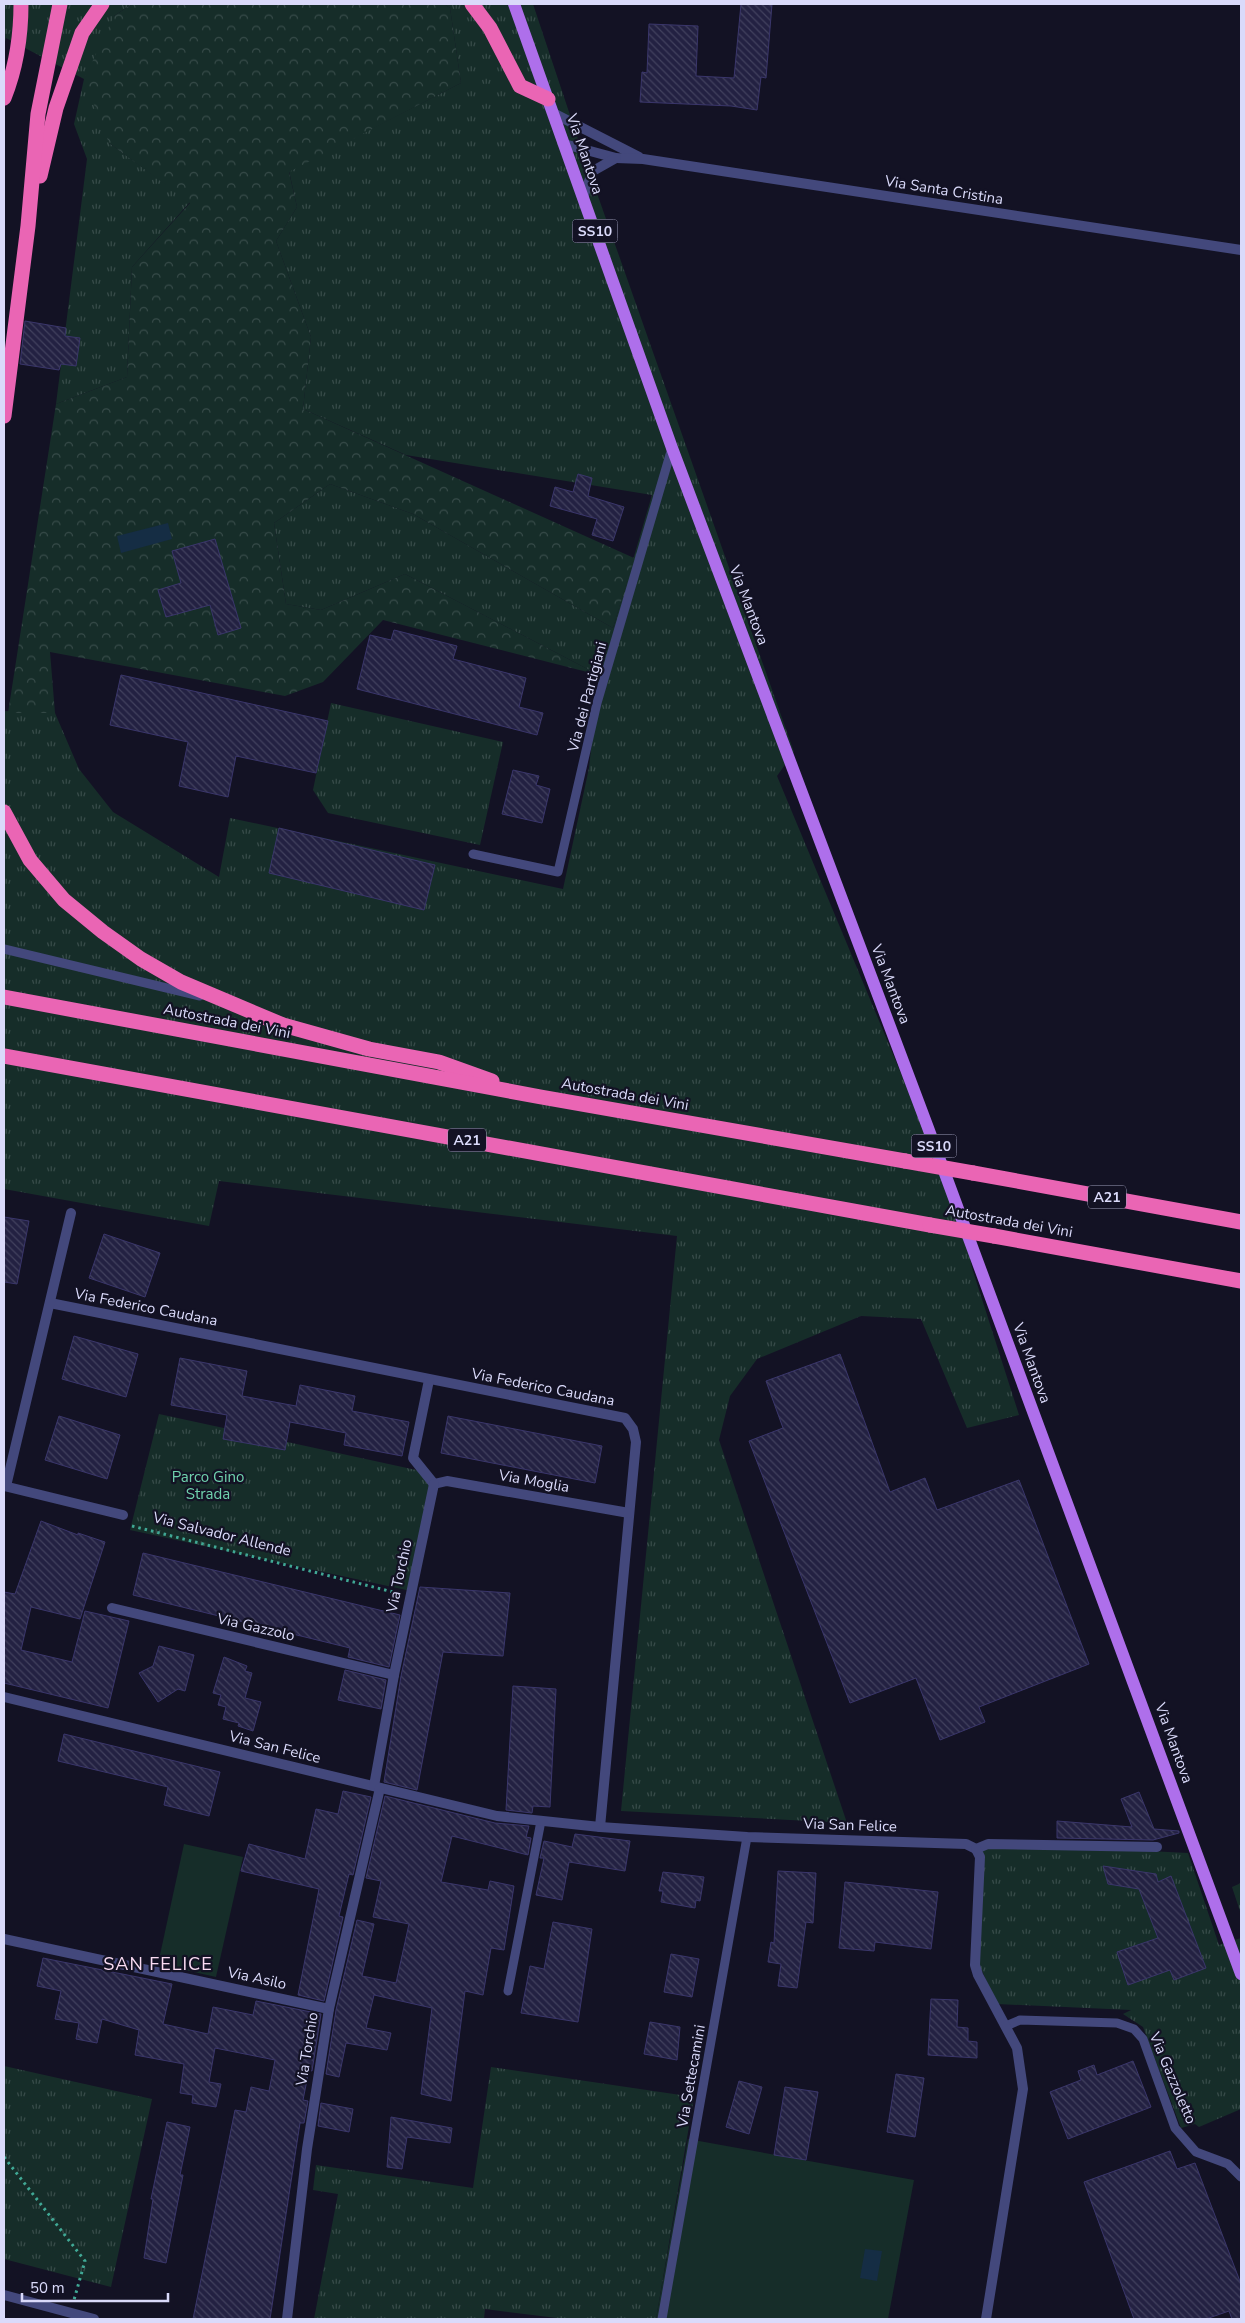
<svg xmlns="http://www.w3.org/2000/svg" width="1245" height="2323" font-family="'Nunito Sans',sans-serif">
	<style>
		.grass { fill: url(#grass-tufts) }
		.forest { fill: url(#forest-crowns) }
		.garden { fill: #162d29 }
		.water { fill: #152d44 }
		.building { fill: url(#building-back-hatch); stroke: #3a366b }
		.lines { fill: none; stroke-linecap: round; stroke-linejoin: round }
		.path { stroke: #40a895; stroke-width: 3; stroke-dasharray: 2.5 4; stroke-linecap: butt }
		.service { stroke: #43487c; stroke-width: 9 }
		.minor { stroke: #43487c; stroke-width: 10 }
		.primary { stroke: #ae6feb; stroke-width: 12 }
		.motorway { stroke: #ea65b4; stroke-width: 15 }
		.motorway-bridge { stroke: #ea65b4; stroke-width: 15 }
		.labels { text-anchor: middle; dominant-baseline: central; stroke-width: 4.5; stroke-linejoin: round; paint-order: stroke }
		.shield { fill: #131224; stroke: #9e9eba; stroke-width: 1 }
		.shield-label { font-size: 14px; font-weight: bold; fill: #dadafa }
		.street-label { font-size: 15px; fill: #dadafa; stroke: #131224 }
		.park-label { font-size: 15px; fill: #6fd1ad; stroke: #131224 }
		.quarter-label { font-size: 18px; letter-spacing: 1px; fill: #fadcf3; stroke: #131224 }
	</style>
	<defs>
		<pattern id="grass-tufts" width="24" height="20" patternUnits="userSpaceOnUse" patternTransform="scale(1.25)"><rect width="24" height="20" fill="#162d29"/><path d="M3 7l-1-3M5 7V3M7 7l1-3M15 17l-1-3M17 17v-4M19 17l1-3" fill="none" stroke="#374b49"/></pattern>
		<pattern id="forest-crowns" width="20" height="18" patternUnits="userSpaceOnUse" patternTransform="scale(1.25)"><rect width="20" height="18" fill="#162d29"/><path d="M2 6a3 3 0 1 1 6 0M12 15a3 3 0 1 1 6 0" fill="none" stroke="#374b49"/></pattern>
		<pattern id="building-back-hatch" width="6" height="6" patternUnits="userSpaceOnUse" patternTransform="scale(1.25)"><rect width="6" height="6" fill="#232142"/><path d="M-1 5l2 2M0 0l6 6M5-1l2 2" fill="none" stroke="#42415e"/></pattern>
	</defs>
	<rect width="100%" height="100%" fill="#131224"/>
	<g class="grass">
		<path d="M4,4H132L114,16L109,143L190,202L132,267L127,377L56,404L87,159L74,124L84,79L6,38L4,45Z"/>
		<path d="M444,4H533L581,148L794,752L777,776L907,1088L959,1203L972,1268L1019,1415L967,1428L921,1319L861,1316L757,1359L730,1396L719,1440L847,1823L621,1811L677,1236L219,1181L209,1226L4,1189V711L55,713L79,769L113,812L219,877L230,818L563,889L589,768L599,675L405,574L321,610L286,604L274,523L330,484L413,514L613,628L652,495L406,455L303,409L311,337L276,241L297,207L289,171L461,83L450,8Z"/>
		<path d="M331,703L503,742L480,845L328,813L313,790Z"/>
		<path d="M159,1414L430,1473L434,1484L411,1591L130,1530Z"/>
		<path d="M1028,1845L1188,1853L1219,1945L1241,1938V2109L1199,2127L1195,2124L1181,2128L1143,2027L1123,2014L1131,2010L997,2004L978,1962L983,1846Z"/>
		<path d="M1241,1883V1914L1232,1887Z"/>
		<path d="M4,2066L152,2099L111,2287L4,2259Z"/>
		<path d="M491,2067L694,2097L656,2319H565L485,2309L484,2319H314L338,2194L313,2190L316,2165L473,2188Z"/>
	</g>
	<path class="forest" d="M132,4H444L450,8L461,83L289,172L297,207L276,241L311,337L303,409L634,558L613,628L413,514L330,484L274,523L286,604L321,610L405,574L599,675L383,620L323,682L285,696L50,652L55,713H8L56,404L127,377L132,267L190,203L109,143L84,79L114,16Z"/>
	<g class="garden">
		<path d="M184,1844L243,1857L216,1977L158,1964Z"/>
		<path d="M688,2139L914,2180L888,2319H656Z"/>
	</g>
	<g class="water">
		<path d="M168,523L172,539L121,553L117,536Z"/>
		<path d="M865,2249L882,2251L877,2281L860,2278Z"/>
	</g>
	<g class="building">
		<path d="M741,4H772L766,78L761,77L757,110L731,106L640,102L642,72L647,73L649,24L698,26L696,76L734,78Z"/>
		<path d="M25,321L66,328L65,336L80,338L76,366L61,364L59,370L20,364Z"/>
		<path d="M578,474L592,478L588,496L624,507L613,541L592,535L597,519L550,506L555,487L573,492Z"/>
		<path d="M215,539L241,628L218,635L210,605L166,617L158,590L181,583L172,551Z"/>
		<path d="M394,630L457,646L453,659L526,678L519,707L543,713L537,735L357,689L370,635L391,640Z"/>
		<path d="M121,675L328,721L316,773L236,756L228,797L179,786L188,742L110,725Z"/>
		<path d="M513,770L539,776L536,785L550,789L542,823L502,814Z"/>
		<path d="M279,828L435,865L424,910L269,873Z"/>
		<path d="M4,1217L29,1221L17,1284L4,1282Z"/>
		<path d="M104,1234L160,1253L145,1297L89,1278Z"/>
		<path d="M74,1336L138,1354L126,1397L62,1379Z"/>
		<path d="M840,1354L890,1492L925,1478L937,1510L1019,1480L1089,1664L979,1707L985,1722L940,1740L916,1678L850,1703L749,1441L783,1428L766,1381Z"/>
		<path d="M180,1358L247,1371L242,1396L296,1406L300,1385L355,1396L352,1411L409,1422L402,1456L344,1445L346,1433L290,1422L285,1450L223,1439L227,1415L171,1405Z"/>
		<path d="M59,1416L120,1435L107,1479L45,1460Z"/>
		<path d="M448,1416L602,1446L595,1483L441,1453Z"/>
		<path d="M41,1521L78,1535V1533L105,1542L80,1619L31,1607L21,1650L72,1662L85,1611L129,1621L108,1708L4,1683V1592L15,1594Z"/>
		<path d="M143,1553L400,1615L389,1667L348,1657L350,1648L133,1595Z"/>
		<path d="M420,1587L510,1593L503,1656L443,1652L417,1790L384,1782L401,1676Z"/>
		<path d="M159,1646L194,1655L185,1691L178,1689L158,1702L139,1673L153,1666Z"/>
		<path d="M224,1657L247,1666L245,1671L252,1673L245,1698L261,1702L253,1731L238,1726L239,1723L223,1719L226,1707L218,1705L221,1695L213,1693Z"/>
		<path d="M345,1670L386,1680L381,1709L338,1700Z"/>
		<path d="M513,1686L556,1689L550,1807L533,1806L532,1813L506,1810Z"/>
		<path d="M64,1734L220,1772L209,1816L164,1805L168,1787L58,1761Z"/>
		<path d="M343,1791L371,1797L353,1875L349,1874L339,1916L343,1917L324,2001L298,1995L319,1889L241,1871L249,1844L305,1859L316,1809L338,1814Z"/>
		<path d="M1139,1792L1154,1829L1179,1831V1833L1153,1840L1057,1838V1821L1132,1827L1121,1799Z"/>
		<path d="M385,1796L495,1823L529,1826L526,1837L531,1838L528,1855L452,1836L441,1882L488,1890L490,1881L514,1886L504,1950L491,1948L483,1995L465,1991L451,2101L421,2094L432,2008L374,1995L366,2028L391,2033L387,2050L346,2043L339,2077L326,2074L336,2010L357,1920L374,1924L362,1976L396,1983L409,1924L373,1917L381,1881L366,1878Z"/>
		<path d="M575,1834L630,1841L625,1871L569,1862L562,1900L536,1895L544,1858H540L544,1841L572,1847Z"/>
		<path d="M1103,1866L1156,1874L1158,1882L1171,1876L1206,1968L1174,1980L1170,1970L1128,1985L1117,1952L1158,1938L1139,1889L1108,1884Z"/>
		<path d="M778,1871L816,1873L813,1923L806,1922L797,1988L778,1986L781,1964L768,1962L771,1942L774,1943Z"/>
		<path d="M663,1872L704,1877L700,1901L696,1900L695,1908L661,1902L663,1891H659Z"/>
		<path d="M845,1882L938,1892L931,1949L875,1942L874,1951L839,1948Z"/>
		<path d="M553,1922L592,1929L578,2022L521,2013L530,1966L544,1969Z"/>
		<path d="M671,1954L699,1959L692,1997L664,1992Z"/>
		<path d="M43,1958L172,1984L163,2024L208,2034L213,2007L253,2015L256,2001L321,2014L312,2071L309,2070L303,2100L308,2101L304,2123H300L270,2319H193L235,2110L246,2112L251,2087L269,2091L275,2060L215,2048L209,2082L221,2084L216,2107L192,2103L193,2095L180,2093L184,2064L135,2055L139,2030L102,2019L97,2043L76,2039L79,2023L55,2019L61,1991L37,1986Z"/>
		<path d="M931,1999L958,2000L957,2027L968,2028V2041L977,2042V2058L928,2055Z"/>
		<path d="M650,2022L680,2027L677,2060L644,2054Z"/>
		<path d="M1133,2061L1151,2107L1068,2139L1050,2092L1081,2080L1078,2071L1094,2065L1097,2075Z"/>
		<path d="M896,2074L924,2078L915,2137L887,2132Z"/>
		<path d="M739,2081L762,2087L749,2134L726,2127Z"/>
		<path d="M785,2087L818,2092L806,2160L774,2155Z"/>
		<path d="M321,2103L353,2109L349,2132L318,2126Z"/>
		<path d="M391,2117L452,2128L450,2143L407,2137L402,2169L387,2167Z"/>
		<path d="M167,2122L190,2127L180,2175H183L166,2263L144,2258L153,2199H151Z"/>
		<path d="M1170,2151L1177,2169L1195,2163L1241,2284V2319H1232L1229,2311L1206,2319H1134L1084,2182Z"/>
	</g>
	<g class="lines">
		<g class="path">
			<path d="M132,1526L397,1593"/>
			<path d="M4,2157L85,2261L74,2300"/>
		</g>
		<g class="service">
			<path d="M473,854L558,872L597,703L672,448"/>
			<path d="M4,949L200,996"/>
			<path d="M508,1991L541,1821"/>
			<path d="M1006,2026L1020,2020L1117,2023L1134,2029L1143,2039L1175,2128L1196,2152L1228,2164L1241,2177"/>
			<path d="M662,2319L747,1837"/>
		</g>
		<g class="minor">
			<path d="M553,113L639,157"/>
			<path d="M564,144L616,158L643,159L1241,250"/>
			<path d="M583,197L593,171L616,158"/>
			<path d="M50,1303L625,1418L633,1429L636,1442L600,1827"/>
			<path d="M429,1380L413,1458L434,1484"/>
			<path d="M434,1484L447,1481L629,1513"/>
			<path d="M4,1486L123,1515"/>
			<path d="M6,1486L71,1213"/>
			<path d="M112,1608L394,1675"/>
			<path d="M4,1697L497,1816L600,1827L747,1837L966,1844L976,1849L988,1844L1157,1847"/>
			<path d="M374,1786L394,1675L434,1484"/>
			<path d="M976,1849L980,1857L975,1965L978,1975L1017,2048L1023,2089L986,2319"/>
			<path d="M4,1939L329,2009"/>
			<path d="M4,2295L94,2319"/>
			<path d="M287,2319L307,2149L329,2009L380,1788"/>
		</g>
		<path class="primary" d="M514,4L672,448L927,1125L1241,1974"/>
		<g class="motorway">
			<path d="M472,4L490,28L520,86L548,99"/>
			<path d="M4,98C16,68 21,36 21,4"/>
			<path d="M40,176L56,108L82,33L102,4"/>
			<path d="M4,416L28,226L38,114L60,4"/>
			<path d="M4,812L30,860L64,900L103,932L141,959L181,982L283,1025L369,1049L439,1062L492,1081"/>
			<path d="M4,997L541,1097L905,1161"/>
			<path d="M4,1056L930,1225"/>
			<path d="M973,1173L1241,1222"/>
			<path d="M994,1236L1241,1281"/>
		</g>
		<g class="motorway-bridge">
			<path d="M905,1161L973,1173"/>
			<path d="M930,1225L994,1236"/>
		</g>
	</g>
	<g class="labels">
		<g class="shield">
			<rect x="572.5" y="219.5" width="45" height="23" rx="4"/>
			<rect x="448" y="1128.5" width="38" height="23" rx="4"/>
			<rect x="911.5" y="1134.5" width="45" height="23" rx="4"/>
			<rect x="1088" y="1185.5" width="38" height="23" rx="4"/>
		</g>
		<g class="shield-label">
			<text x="595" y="231">SS10</text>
			<text x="467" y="1140">A21</text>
			<text x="934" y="1146">SS10</text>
			<text x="1107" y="1197">A21</text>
		</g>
		<g class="street-label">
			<text transform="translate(585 154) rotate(71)">Via Mantova</text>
			<text transform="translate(944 190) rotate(9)">Via Santa Cristina</text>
			<text transform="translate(749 605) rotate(69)">Via Mantova</text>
			<text transform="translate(587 697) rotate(-75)">Via dei Partigiani</text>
			<text transform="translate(891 984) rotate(69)">Via Mantova</text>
			<text transform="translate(227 1021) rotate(11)">Autostrada dei Vini</text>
			<text transform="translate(625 1094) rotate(10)">Autostrada dei Vini</text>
			<text transform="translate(1009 1221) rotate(10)">Autostrada dei Vini</text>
			<text transform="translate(146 1307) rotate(11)">Via Federico Caudana</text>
			<text transform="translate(1032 1363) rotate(70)">Via Mantova</text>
			<text transform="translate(543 1387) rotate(11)">Via Federico Caudana</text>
			<text transform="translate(534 1481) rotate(10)">Via Moglia</text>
			<text transform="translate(222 1534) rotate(14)">Via Salvador Allende</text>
			<text transform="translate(399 1576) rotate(-78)">Via Torchio</text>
			<text transform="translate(256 1627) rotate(13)">Via Gazzolo</text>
			<text transform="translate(1174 1743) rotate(70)">Via Mantova</text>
			<text transform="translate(275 1747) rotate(14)">Via San Felice</text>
			<text transform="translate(850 1825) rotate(2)">Via San Felice</text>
			<text transform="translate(257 1978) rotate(12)">Via Asilo</text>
			<text transform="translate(307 2049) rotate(-81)">Via Torchio</text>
			<text transform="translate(691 2076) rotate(-80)">Via Settecamini</text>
			<text transform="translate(1173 2078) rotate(67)">Via Gazzoletto</text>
		</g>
		<g class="park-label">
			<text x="208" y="1477">Parco Gino<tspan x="208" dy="17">Strada</tspan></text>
		</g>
		<g class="quarter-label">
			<text x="158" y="1964">SAN FELICE</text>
		</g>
	</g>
	<rect width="1245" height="2323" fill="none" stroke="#dadafa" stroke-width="10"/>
	<path d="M22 2293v8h146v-8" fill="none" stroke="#dadafa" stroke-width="2.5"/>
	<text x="30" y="2293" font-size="15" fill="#dadafa" stroke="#131224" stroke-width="4" paint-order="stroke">50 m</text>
</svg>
